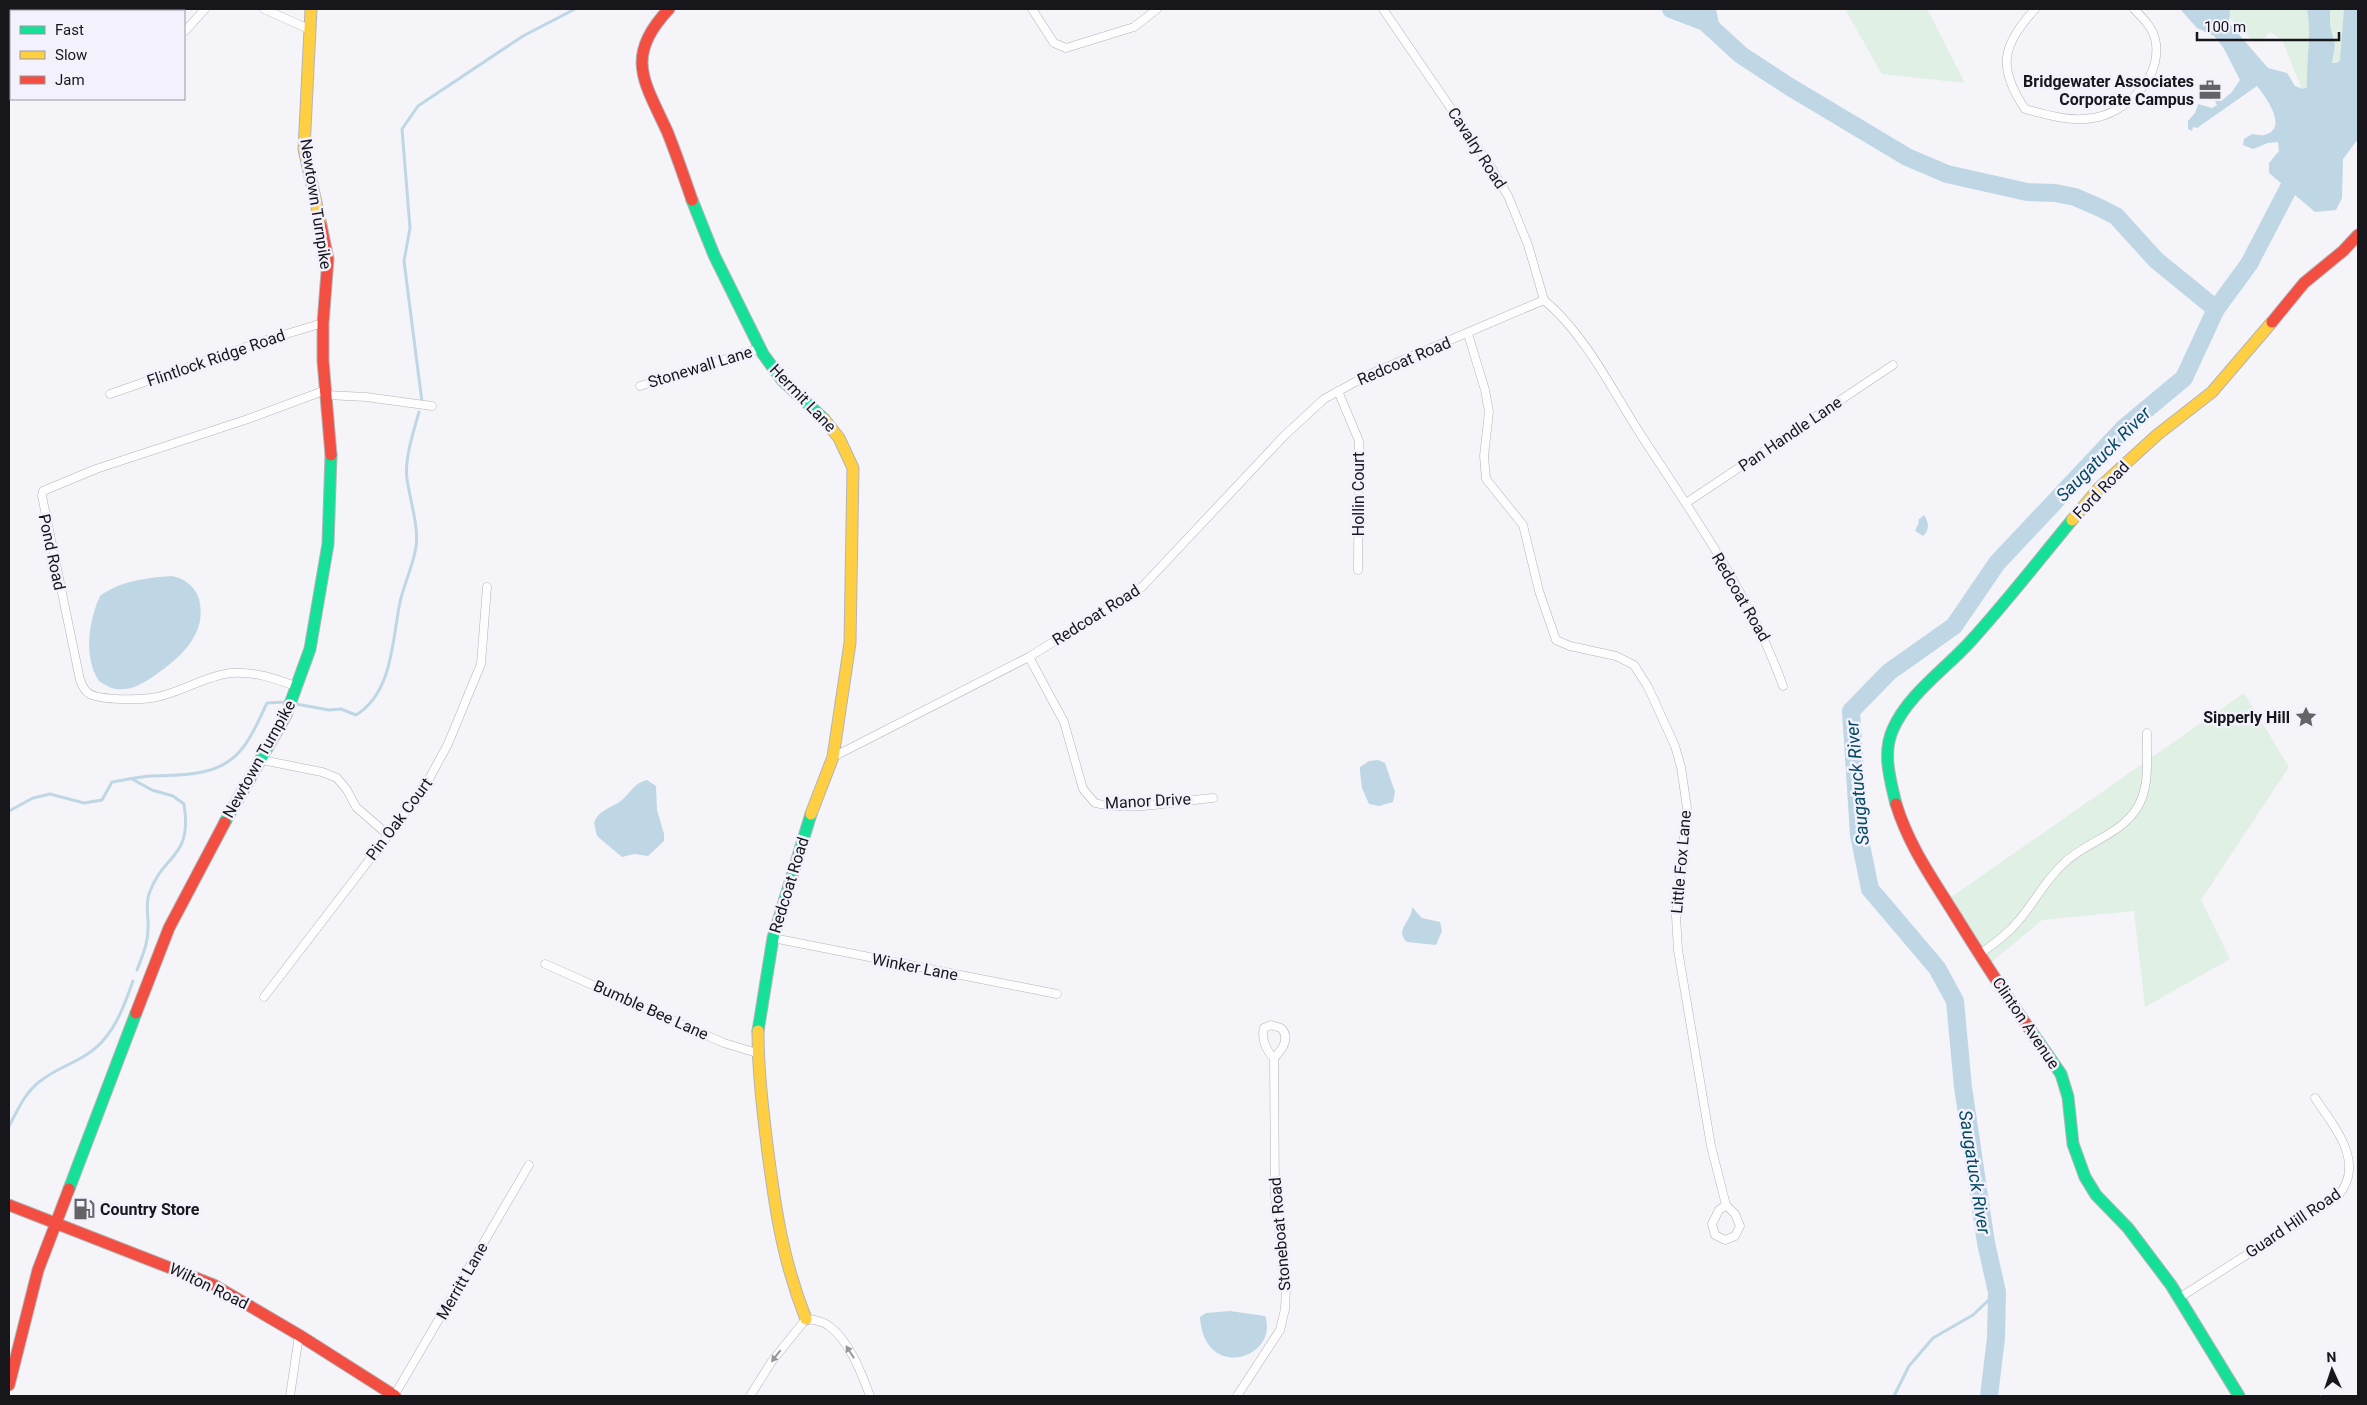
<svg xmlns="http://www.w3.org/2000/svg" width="2367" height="1405" font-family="Roboto,sans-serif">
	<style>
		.green { fill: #e1f0e5 }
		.water { fill: #bfd7e5 }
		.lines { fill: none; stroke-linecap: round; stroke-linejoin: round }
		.stream { stroke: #bfd7e5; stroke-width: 3 }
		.river { stroke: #bfd7e5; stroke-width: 18 }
		.street-casing { stroke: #b4b4b8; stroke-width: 9 }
		.fast-casing { stroke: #b4b4b8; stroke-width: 13 }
		.slow-casing { stroke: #b4b4b8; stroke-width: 13 }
		.jam-casing { stroke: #b4b4b8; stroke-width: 13 }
		.street { stroke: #fdfdfe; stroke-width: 8 }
		.fast { stroke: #16e098; stroke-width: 11 }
		.slow { stroke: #ffcf43; stroke-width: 11 }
		.jam { stroke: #f24e42; stroke-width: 11 }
		.oneway { fill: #969597 }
		.labels { text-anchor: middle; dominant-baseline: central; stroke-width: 5; stroke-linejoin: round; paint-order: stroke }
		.poi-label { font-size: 16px; font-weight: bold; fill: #17161a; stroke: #f2f1fc; text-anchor: end }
		.street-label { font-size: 16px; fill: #17161a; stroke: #f2f1fc }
		.water-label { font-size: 18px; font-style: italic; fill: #064b64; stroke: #f2f1fc }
	</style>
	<rect width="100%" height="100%" fill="#f4f4f9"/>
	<g class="green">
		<path d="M1845,9H1927L1965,83L1882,74Z"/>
		<path d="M2221,9H2309L2310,84L2305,97L2282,40L2270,32L2264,39L2257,42L2253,41Z"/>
		<path d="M2327,9H2354L2346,52L2334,68L2330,53Z"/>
		<path d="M2244,693L2289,767L2201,900L2230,959L2145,1007L2134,911L2042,920L1986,967L1944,902Z"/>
	</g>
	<g class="water">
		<path d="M1661,9H1716L1719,23L1724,31L1714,37C1697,20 1674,23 1661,9Z"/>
		<path d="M2180,9H2230L2229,23L2268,68L2287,73L2295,86L2303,89L2307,87C2306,61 2312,35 2307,9H2330V26L2335,45L2332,63H2337L2340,60L2344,9H2358V139L2343,159L2342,198L2336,210L2315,212L2269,173V163L2279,151L2278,142L2268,143L2253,149L2243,145L2244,139L2252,134C2256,134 2260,136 2264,135C2290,129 2265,96 2257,86L2197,128L2193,127L2192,131L2188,129V121L2195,113L2198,104L2212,108L2217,105L2215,101L2218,99L2221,101L2231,93L2240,80L2223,47L2214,36L2197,28Z"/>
		<path d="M1924,515C1929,522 1930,530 1923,536L1915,531L1919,522L1918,520Z"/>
		<path d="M171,576C184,578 195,586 199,599C208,634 180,658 154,676C142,684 131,691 116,689C109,688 104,684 99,681C83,657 89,620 100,596C120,581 147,578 171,576Z"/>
		<path d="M1378,760L1385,763L1395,792L1393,802L1379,806L1369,804L1362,788L1360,771V767L1369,761Z"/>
		<path d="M647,780L656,786L657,810L664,834V841L648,856L634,854L622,857L597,836L594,823C599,809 612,808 622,800C631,792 634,783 647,780Z"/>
		<path d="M1412,907L1422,918L1440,922L1442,931L1436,945L1407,942C1394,929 1412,922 1412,907Z"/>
		<path d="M1230,1311L1265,1316C1280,1358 1204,1383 1200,1317L1206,1313Z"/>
	</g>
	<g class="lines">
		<g class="stream">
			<path d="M422,402L404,261L410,228L402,129L418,106L523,36L575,9"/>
			<path d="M132,779L152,790L173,796L184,804C193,859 163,853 149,894C145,906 149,917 148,929C148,943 142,957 137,970"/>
			<path d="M9,811L33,798L50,794L84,803L102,800L112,782C124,780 138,777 150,776C181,775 219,777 241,750C253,736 259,719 267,703L285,702L329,710L341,709L356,715C393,692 392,641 400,602C404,584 413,566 416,547C419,527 410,500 407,479C404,460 414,430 419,412"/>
			<path d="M9,1126C18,1110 24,1094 39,1082C59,1065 88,1061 106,1037C119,1021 126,1000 133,981"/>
			<path d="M1894,1396L1909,1366L1933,1338L1973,1315L1997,1292"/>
		</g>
		<g class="river">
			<path d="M1671,9L1705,22L1741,55L1790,87L1907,157L1947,174L2027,192L2055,193L2075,197L2098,207L2116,216L2156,260L2216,309"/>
			<path d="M1989,1396L1996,1338L1997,1292L1986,1243L1963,1087L1955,1001L1937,968L1870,889L1859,835L1851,711L1889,672L1954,626L1997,563L2124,428L2184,378L2216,309L2249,264L2298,170"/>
		</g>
		<g class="street-casing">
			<g id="street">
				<path d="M264,9L311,30"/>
				<path d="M1032,9L1054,43L1066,48L1134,27L1157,9"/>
				<path d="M1383,9L1491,167L1508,196L1528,245L1544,300"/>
				<path d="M2035,9C2003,45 1996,66 2025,109C2047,115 2070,122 2093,118C2126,113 2160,79 2156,44C2155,30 2143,18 2134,9"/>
				<path d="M184,32L205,9"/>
				<path d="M9,74L11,73"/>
				<path d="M1544,300C1585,334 1612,390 1641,435C1693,515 1751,596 1783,686"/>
				<path d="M1468,334L1485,390L1489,412L1484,456L1486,479L1523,525L1539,591L1556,640L1570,646L1616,656L1634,665L1648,687L1675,746L1681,767L1687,808L1676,916L1678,950L1711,1146L1726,1205L1735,1214L1740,1226L1735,1236L1725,1240L1715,1235L1712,1224L1719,1210L1726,1205"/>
				<path d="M640,386L761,348"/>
				<path d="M1338,391L1359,441L1358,570"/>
				<path d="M110,394L263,341L323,323"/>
				<path d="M327,395L366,397L432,406"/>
				<path d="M1686,503L1893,365"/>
				<path d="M1029,657L1064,722L1083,789L1095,803C1129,812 1177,801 1213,798"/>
				<path d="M298,687C276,679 255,671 231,673C205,676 182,692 157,697C143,700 100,701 88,693C84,690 82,685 80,680L42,496L43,491L96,469L248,419L326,390"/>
				<path d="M833,757L1029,657L1142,587L1284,436L1324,399L1368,375L1544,300"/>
				<path d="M262,760L322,772L337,778L347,790L356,807L387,834"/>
				<path d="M773,938L1057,994"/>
				<path d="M1980,954C1995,943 2009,933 2020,919C2036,900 2046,879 2065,862C2087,842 2121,834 2137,808C2151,785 2146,759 2147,733"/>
				<path d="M545,964L724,1043L757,1053"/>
				<path d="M264,997L423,790L448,744L481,664L487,587"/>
				<path d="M2179,1298L2337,1197C2367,1164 2335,1128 2315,1098"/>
				<path d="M290,1396L299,1335"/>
				<path d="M394,1396L529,1165"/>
				<path d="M750,1396L772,1361L806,1319C814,1320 823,1321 829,1326C850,1342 861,1372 870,1396"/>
				<path d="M1237,1396L1280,1330L1285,1309L1286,1288L1275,1196L1274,1058C1266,1051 1261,1038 1264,1028L1271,1025L1281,1028C1291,1038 1282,1050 1274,1058"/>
			</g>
		</g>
		<g class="fast-casing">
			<g id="fast">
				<path d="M692,200L714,255L763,354L782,380L824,419"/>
				<path d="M1896,804C1890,779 1882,753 1893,729C1908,695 1944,670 1969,643C2005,604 2038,561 2072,520"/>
				<path d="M225,822L286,715L310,649L328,544L331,455"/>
				<path d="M758,1031L773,938L811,814"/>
				<path d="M2031,1031L2061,1074L2068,1097L2073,1144L2085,1177L2096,1195L2128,1228L2171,1285L2239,1396"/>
				<path d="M69,1189L136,1013"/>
			</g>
		</g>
		<g class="slow-casing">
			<g id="slow">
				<path d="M311,9L304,149L321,225"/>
				<path d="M2072,520L2100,487L2157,435L2212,392L2272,322"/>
				<path d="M811,814L833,757L850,643L853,468L839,438L824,419"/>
				<path d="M758,1031C758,1072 763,1112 768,1153C776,1213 783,1261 806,1319"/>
			</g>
		</g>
		<g class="jam-casing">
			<g id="jam">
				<path d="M669,9C624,56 644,81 667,131C676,153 684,177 692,200"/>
				<path d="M321,225L328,259L323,323V361L331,455"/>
				<path d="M2272,322L2304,283L2343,251L2358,235"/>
				<path d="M1896,804C1909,846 1932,878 1955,915C1980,955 2004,994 2031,1031"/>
				<path d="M136,1013L169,928L225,822"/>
				<path d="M9,1205L214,1285L299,1335L395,1396"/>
				<path d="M9,1385L38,1270L69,1189"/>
			</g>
		</g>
		<use href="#street" class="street"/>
		<use href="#fast" class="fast"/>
		<use href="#slow" class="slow"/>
		<use href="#jam" class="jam"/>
	</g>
	<defs><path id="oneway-solid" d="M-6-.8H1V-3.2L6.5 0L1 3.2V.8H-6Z" transform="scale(1.25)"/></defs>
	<g class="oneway">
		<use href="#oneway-solid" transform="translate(850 1352) rotate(-123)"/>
		<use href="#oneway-solid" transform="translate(776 1356) rotate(128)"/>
	</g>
	<defs>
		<g id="office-bare" transform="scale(1.725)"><path d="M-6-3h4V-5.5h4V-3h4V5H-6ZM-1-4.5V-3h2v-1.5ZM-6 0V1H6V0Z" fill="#646468" stroke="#f2f1fc" stroke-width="2.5" paint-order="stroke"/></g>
		<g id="sight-bare" transform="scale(1.725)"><path d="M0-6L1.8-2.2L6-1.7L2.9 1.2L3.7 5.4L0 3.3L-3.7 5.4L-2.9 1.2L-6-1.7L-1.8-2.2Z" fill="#646468" stroke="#f2f1fc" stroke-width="2.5" paint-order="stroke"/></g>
		<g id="fuel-bare" transform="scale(1.725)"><path d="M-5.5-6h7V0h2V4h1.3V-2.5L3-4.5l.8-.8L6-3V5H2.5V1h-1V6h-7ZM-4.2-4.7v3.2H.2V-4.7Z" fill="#646468" stroke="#f2f1fc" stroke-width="2.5" paint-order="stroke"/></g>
	</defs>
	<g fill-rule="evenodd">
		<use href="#office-bare" x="2210" y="90"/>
		<use href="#sight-bare" x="2306" y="717"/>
		<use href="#fuel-bare" x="84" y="1209"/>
	</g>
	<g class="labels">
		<g class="poi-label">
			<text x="2194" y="81">Bridgewater Associates<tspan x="2194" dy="18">Corporate Campus</tspan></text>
			<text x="2290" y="717">Sipperly Hill</text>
			<text x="100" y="1209" text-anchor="start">Country Store</text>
		</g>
		<g class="street-label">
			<text transform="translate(1477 148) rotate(57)">Cavalry Road</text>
			<text transform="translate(316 204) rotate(81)">Newtown Turnpike</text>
			<text transform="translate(216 358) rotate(-19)">Flintlock Ridge Road</text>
			<text transform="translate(1404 361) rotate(-23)">Redcoat Road</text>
			<text transform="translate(700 367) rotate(-17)">Stonewall Lane</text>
			<text transform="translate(803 398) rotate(46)">Hermit Lane</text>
			<text transform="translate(1790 434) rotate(-34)">Pan Handle Lane</text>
			<text transform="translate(2101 490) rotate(-46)">Ford Road</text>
			<text transform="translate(1358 494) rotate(-90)">Hollin Court</text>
			<text transform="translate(52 552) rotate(78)">Pond Road</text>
			<text transform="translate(1741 597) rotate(60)">Redcoat Road</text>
			<text transform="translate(1096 615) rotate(-32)">Redcoat Road</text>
			<text transform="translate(259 759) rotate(-61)">Newtown Turnpike</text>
			<text transform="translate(1148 801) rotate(-3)">Manor Drive</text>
			<text transform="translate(399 819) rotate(-53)">Pin Oak Court</text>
			<text transform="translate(1681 862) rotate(-85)">Little Fox Lane</text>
			<text transform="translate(789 885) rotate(-73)">Redcoat Road</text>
			<text transform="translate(915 967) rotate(11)">Winker Lane</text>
			<text transform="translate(651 1010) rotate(24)">Bumble Bee Lane</text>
			<text transform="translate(2026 1023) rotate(56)">Clinton Avenue</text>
			<text transform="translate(2293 1223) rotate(-34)">Guard Hill Road</text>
			<text transform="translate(1280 1234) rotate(-95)">Stoneboat Road</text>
			<text transform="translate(462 1281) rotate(-60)">Merritt Lane</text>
			<text transform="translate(209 1286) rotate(26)">Wilton Road</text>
		</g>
		<g class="water-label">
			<text transform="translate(2103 454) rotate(-45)">Saugatuck River</text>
			<text transform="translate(1857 783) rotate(-95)">Saugatuck River</text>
			<text transform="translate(1975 1172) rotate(81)">Saugatuck River</text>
		</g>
	</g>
	<rect width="2367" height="1405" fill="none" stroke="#17161a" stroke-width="20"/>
	<rect x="10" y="10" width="175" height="90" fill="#f2f1fc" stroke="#9a99a2"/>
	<rect x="20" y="26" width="25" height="8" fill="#16e098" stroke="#9a99a2"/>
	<text x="55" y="35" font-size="15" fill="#17161a">Fast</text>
	<rect x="20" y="51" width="25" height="8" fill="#ffcf43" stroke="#9a99a2"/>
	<text x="55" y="60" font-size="15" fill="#17161a">Slow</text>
	<rect x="20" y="76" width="25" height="8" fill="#f24e42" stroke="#9a99a2"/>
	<text x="55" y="85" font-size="15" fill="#17161a">Jam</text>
	<g transform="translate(2332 1370) rotate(357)" stroke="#f2f1fc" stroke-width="4" paint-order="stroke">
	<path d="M0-4L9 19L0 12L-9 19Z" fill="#17161a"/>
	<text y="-8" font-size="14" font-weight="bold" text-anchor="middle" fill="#17161a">N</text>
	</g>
	<path d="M2197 32v8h142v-8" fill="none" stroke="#17161a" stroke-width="2.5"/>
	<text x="2204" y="32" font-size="15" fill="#17161a" stroke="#f2f1fc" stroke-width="4" paint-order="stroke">100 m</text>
</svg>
